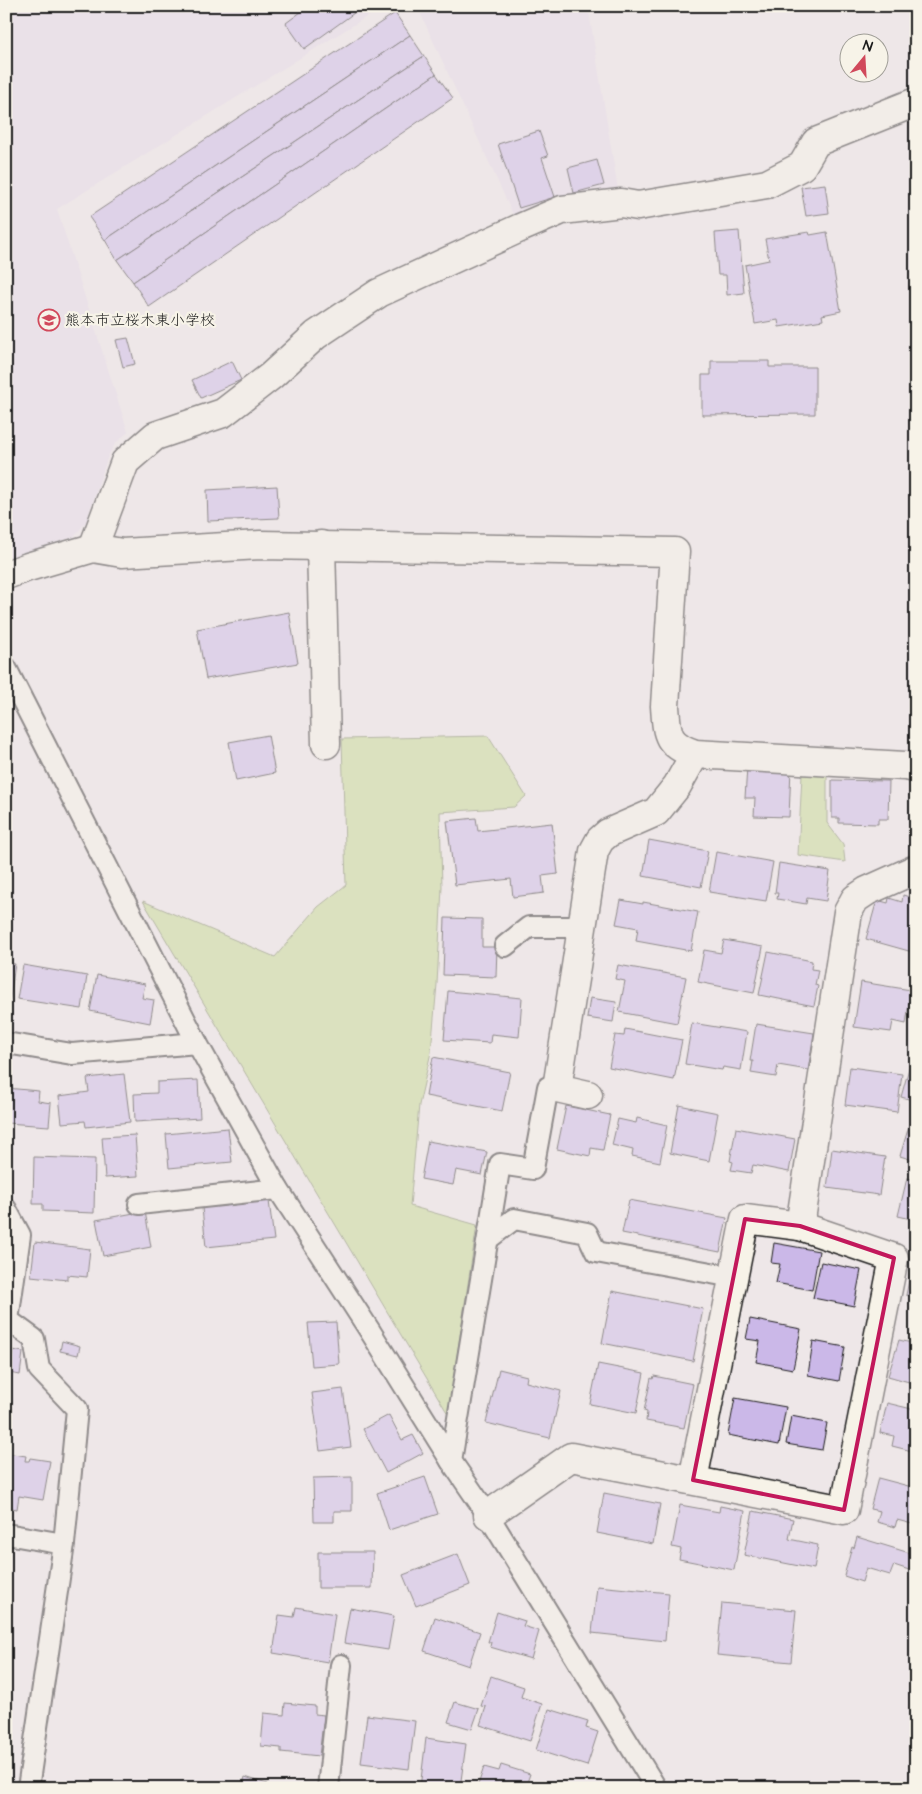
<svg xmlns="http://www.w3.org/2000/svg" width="922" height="1794" font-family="'Architects Daughter','Klee One',sans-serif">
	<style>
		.built { fill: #e4d9e8 }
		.green { fill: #c3da8f; stroke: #707b56 }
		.building { fill: #cbb8e8; stroke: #1c1c1c }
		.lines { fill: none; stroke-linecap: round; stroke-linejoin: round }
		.lane-casing { stroke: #1c1c1c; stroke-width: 24 }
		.street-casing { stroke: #1c1c1c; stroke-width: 31 }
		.lane { stroke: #f7f3e8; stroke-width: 20 }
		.street { stroke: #f7f3e8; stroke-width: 28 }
		.marked { fill: none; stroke: #c2185b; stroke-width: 4; stroke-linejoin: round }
		.labels { text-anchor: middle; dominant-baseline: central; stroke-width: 4.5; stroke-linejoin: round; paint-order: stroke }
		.poi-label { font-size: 15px; fill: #1c1c1c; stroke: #f7f3e8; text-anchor: start }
	</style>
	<rect width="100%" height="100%" fill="#eee7e8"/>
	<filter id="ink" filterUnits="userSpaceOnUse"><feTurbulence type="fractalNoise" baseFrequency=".02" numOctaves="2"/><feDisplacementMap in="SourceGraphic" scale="10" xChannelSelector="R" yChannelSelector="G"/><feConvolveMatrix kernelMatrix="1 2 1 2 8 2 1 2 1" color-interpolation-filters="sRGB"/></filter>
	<g filter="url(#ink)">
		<g class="built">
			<path d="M6,6H384L57,209L128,432L115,444L108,456L86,522L74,537L6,558Z"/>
			<path d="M417,6H588L618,190L515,219Z"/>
		</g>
		<g class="green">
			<path d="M488,736L526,796L514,807L440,812L442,887L437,984L431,1052L419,1105L410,1206L477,1225L448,1414L143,901L275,957L318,907L346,885L342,739Z"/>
			<path d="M802,775L827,776V823L843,844L845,862L798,855Z"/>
		</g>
		<g class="building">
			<path d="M309,6H350L354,13L304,49L286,23Z"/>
			<path d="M395,13L410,35L105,240L89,217Z"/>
			<path d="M410,35L424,56L117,260L105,240Z"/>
			<path d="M424,56L436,74L133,282L117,260Z"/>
			<path d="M436,74L453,98L149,307L133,282Z"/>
			<path d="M539,131L548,156L542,158L555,197L519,208L498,144Z"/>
			<path d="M597,160L604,185L574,193L568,168Z"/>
			<path d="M825,184L829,213L806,216L801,187Z"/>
			<path d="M739,231L744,293L727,295L726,275H718L715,233Z"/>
			<path d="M809,232L810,235L827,232L841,311L822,315L823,320L779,327L778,320L755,324L745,265L769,260L765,239Z"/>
			<path d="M128,338L135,364L123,367L116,340Z"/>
			<path d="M232,361L241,380L201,398L192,380Z"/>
			<path d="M711,361H769V367H815V414L702,415V375H711Z"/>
			<path d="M277,486L279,518L208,521L207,490Z"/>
			<path d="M289,612L298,663L206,679L197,629Z"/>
			<path d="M268,735L275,773L236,781L229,742Z"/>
			<path d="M747,767L791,768L789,817L754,816L755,798H745Z"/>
			<path d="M832,780L889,781L888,819H878V824L839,823V818H832Z"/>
			<path d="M476,818L478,831L552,823L558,874L542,876L544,893L513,897L511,879L455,885L447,821Z"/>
			<path d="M649,840L708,851L701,887L643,876Z"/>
			<path d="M716,852L773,862L766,901L709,892Z"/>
			<path d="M779,863L830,871L826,901L807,898L806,904L777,899L778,893H775Z"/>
			<path d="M903,895L916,899V953L866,939L877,900L888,903L889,898L902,902Z"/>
			<path d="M621,900L643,904V902L698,912L691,951L636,941L638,928L616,924Z"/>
			<path d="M445,918L482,919V947H497L496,977L443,975Z"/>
			<path d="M724,940L763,947L754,993L698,982L704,950L721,953Z"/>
			<path d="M768,952L812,961L811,969L818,970L815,985L818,986L814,1006L759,995Z"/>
			<path d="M6,963L15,964L9,1005L6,1004Z"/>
			<path d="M23,965L87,976L82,1009L17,999Z"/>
			<path d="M618,965L686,977L677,1023L619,1012L625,981L615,979Z"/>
			<path d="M97,975L145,984L142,998L154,1000L150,1023L90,1011Z"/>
			<path d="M861,982L911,990L906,1024L893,1021L891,1032L854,1027Z"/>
			<path d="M448,991L522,998L519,1037L491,1034L490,1043L444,1040Z"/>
			<path d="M590,998L616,1002L613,1022L587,1018Z"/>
			<path d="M692,1023L747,1032L741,1070L723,1067L722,1070L685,1064Z"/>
			<path d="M756,1024L814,1033L808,1070L778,1065L776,1077L751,1073L753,1061H750Z"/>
			<path d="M625,1029L682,1040L674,1080L609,1067L615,1035L624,1036Z"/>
			<path d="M913,1054H916V1101L901,1097Z"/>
			<path d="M433,1057L510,1072L502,1111L426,1096Z"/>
			<path d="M850,1067L902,1074L897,1112L845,1105Z"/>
			<path d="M124,1074L130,1122L86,1127L85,1121L62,1123L59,1096L89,1092L87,1078Z"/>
			<path d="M198,1080L200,1118L135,1122L134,1094L157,1093V1082Z"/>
			<path d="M6,1088L39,1091L38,1101L51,1103L49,1126L6,1123Z"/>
			<path d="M679,1105L718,1113L709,1161L670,1153Z"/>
			<path d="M566,1106L610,1115L603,1150L591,1148L590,1156L557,1149Z"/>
			<path d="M912,1116L916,1117V1161L900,1156Z"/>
			<path d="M637,1118L667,1125L660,1162L632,1156L633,1150L612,1145L618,1119L636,1123Z"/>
			<path d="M228,1128L232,1162L169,1168L166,1134Z"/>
			<path d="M736,1128L795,1139L789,1172L753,1165L751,1173L731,1170L733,1162L730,1161Z"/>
			<path d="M135,1135L138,1176L105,1178L102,1137Z"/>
			<path d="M428,1141L487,1152L482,1175L456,1170L453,1185L421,1179Z"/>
			<path d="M832,1149L885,1157L879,1195L827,1188Z"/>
			<path d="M34,1157L95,1159L94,1213L43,1211V1204H33Z"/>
			<path d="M907,1178L916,1180V1220L898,1216Z"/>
			<path d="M629,1200L727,1218L720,1252L622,1233Z"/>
			<path d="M269,1201L274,1240L206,1247L202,1208Z"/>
			<path d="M145,1211L151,1247L103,1256L96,1220Z"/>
			<path d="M35,1242L90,1249L87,1277L67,1275V1280L31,1276Z"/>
			<path d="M774,1243L819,1251L812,1290L776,1283L780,1264L771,1263Z"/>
			<path d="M821,1262L861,1270L854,1306L813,1298Z"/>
			<path d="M912,1266L916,1267V1297L906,1295Z"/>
			<path d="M612,1291L703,1309L693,1361L602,1343Z"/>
			<path d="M750,1319L801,1329L793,1369L756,1362L760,1341L746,1339Z"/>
			<path d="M336,1322L339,1364L312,1366L308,1323Z"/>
			<path d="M899,1340L916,1344V1384L888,1376Z"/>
			<path d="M62,1341L80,1346L78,1355L60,1351Z"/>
			<path d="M813,1341L845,1347L839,1381L808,1375Z"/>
			<path d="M13,1350L23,1352L20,1375L9,1373Z"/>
			<path d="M598,1364L644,1373L636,1413L590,1404Z"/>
			<path d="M499,1369L527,1376L526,1382L561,1391L550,1438L486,1423Z"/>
			<path d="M654,1376L693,1384L684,1428L646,1421L647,1412L644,1411L651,1378L653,1379Z"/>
			<path d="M343,1389L351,1447L320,1451L312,1393Z"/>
			<path d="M735,1398L786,1407L779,1445L728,1435Z"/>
			<path d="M887,1403L916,1410V1452L892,1446L894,1436L880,1433Z"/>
			<path d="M389,1415L402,1440L413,1435L423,1453L386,1473L363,1429Z"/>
			<path d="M791,1416L827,1423L822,1450L786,1444Z"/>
			<path d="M6,1453L26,1456L25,1461H29L30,1458L50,1461L43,1500L19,1496L17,1509L6,1507Z"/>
			<path d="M352,1477V1511H334V1522H314L313,1478Z"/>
			<path d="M425,1477L438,1514L389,1530L377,1493Z"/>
			<path d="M878,1478L916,1488V1525L897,1520L895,1527L877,1522L880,1511L870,1509Z"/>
			<path d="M604,1493L660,1504L653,1544L597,1533Z"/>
			<path d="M680,1505L719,1512L720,1506L745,1511L734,1570L679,1559L681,1549L672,1547Z"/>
			<path d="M753,1511L793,1519L789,1539L818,1545L814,1569L744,1555Z"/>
			<path d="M857,1537L913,1554L909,1570L894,1565L890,1575L866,1568L862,1582L844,1576L852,1547L854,1548Z"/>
			<path d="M318,1552H373L372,1588H318Z"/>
			<path d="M458,1554L470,1585L416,1606L403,1575Z"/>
			<path d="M597,1586L669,1593L665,1641L592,1633Z"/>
			<path d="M722,1603L796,1610L791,1662L717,1655Z"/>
			<path d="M296,1607L335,1614L328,1662L273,1653L279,1615L294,1617Z"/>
			<path d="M350,1608L394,1616L388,1650L344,1643Z"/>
			<path d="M497,1612L525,1621L523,1626L539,1631L531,1659L490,1647L491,1642H488Z"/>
			<path d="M435,1617L480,1632L469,1666L424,1651Z"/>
			<path d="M491,1676L524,1687L521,1697L542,1704L530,1741L480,1725L486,1707L481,1706Z"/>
			<path d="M455,1702L479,1709L472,1729L448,1722Z"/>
			<path d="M285,1703L315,1706V1714L324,1715L319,1756L281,1752V1748L261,1746L264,1713L284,1715Z"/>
			<path d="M549,1709L588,1721L586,1728L598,1732L587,1766L536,1750Z"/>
			<path d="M367,1715L415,1721L409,1769L361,1763Z"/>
			<path d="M426,1738L466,1744L460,1788H420Z"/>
			<path d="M501,1765L530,1774L525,1788H477L484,1767L499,1771Z"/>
			<path d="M245,1777L267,1784L266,1788H242Z"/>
		</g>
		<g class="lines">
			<g class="lane-casing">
				<g id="lane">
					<path d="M6,668L197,1043L278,1189L370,1331L451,1461L488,1515L656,1788"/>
					<path d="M505,946L529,927H583"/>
					<path d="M6,1043L72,1054L197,1043"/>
					<path d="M139,1204L278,1189"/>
					<path d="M6,1209L20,1235L8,1320L6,1321"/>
					<path d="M488,1239L514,1219L587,1233L596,1252L733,1277"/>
					<path d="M8,1320L34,1339L39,1369L77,1409L64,1544L28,1788"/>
					<path d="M451,1461L500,1164L533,1169L548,1087L557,1088"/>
					<path d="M6,1534L64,1544"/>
					<path d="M328,1788L341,1665"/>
				</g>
			</g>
			<g class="street-casing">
				<g id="street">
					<path d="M321,545L326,744"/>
					<path d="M93,548L125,462L155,436L223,413L271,376L316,335L379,293L520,228L562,210L621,203L638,206L767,184L802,166L816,142L916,102"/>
					<path d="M6,575L28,567L93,548L122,553L260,545L675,552L665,706C667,734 666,744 695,754L905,766L916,768"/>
					<path d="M588,1095L557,1088L594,851L600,840L608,833L656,812L677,786L695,754"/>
					<path d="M693,1480L745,1219L800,1226"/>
					<path d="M488,1515L571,1457L844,1510L894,1258L800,1226L848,912L855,899L867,891L916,869"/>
				</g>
			</g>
			<use href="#lane" class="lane"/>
			<use href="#street" class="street"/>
		</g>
	</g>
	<path d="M0 0H922V1794H0ZM745,1219L800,1226L894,1258L844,1510L693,1480Z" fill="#eee7e8" fill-opacity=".55" fill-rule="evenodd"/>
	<path class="marked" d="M745,1219L800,1226L894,1258L844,1510L693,1480Z"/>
	<defs>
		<g id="school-ring" transform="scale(1.125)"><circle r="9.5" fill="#f7f3e8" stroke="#d1495b" stroke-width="1.5"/><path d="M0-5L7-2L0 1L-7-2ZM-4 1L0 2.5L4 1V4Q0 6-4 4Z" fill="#d1495b"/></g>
	</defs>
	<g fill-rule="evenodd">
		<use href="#school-ring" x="49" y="320"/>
	</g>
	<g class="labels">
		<g class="poi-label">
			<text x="65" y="320">熊本市立桜木東小学校</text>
		</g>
	</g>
	<rect width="922" height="1794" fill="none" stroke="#f7f3e8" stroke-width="25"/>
	<rect x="12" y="12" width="897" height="1769" fill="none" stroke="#1c1c1c" stroke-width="2" filter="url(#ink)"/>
	<g transform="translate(864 58) rotate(18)"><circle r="24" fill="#f7f3e8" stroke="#9f9d96"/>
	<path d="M0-4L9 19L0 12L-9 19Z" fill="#d1495b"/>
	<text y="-8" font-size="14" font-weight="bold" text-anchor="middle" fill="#1c1c1c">N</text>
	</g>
</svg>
